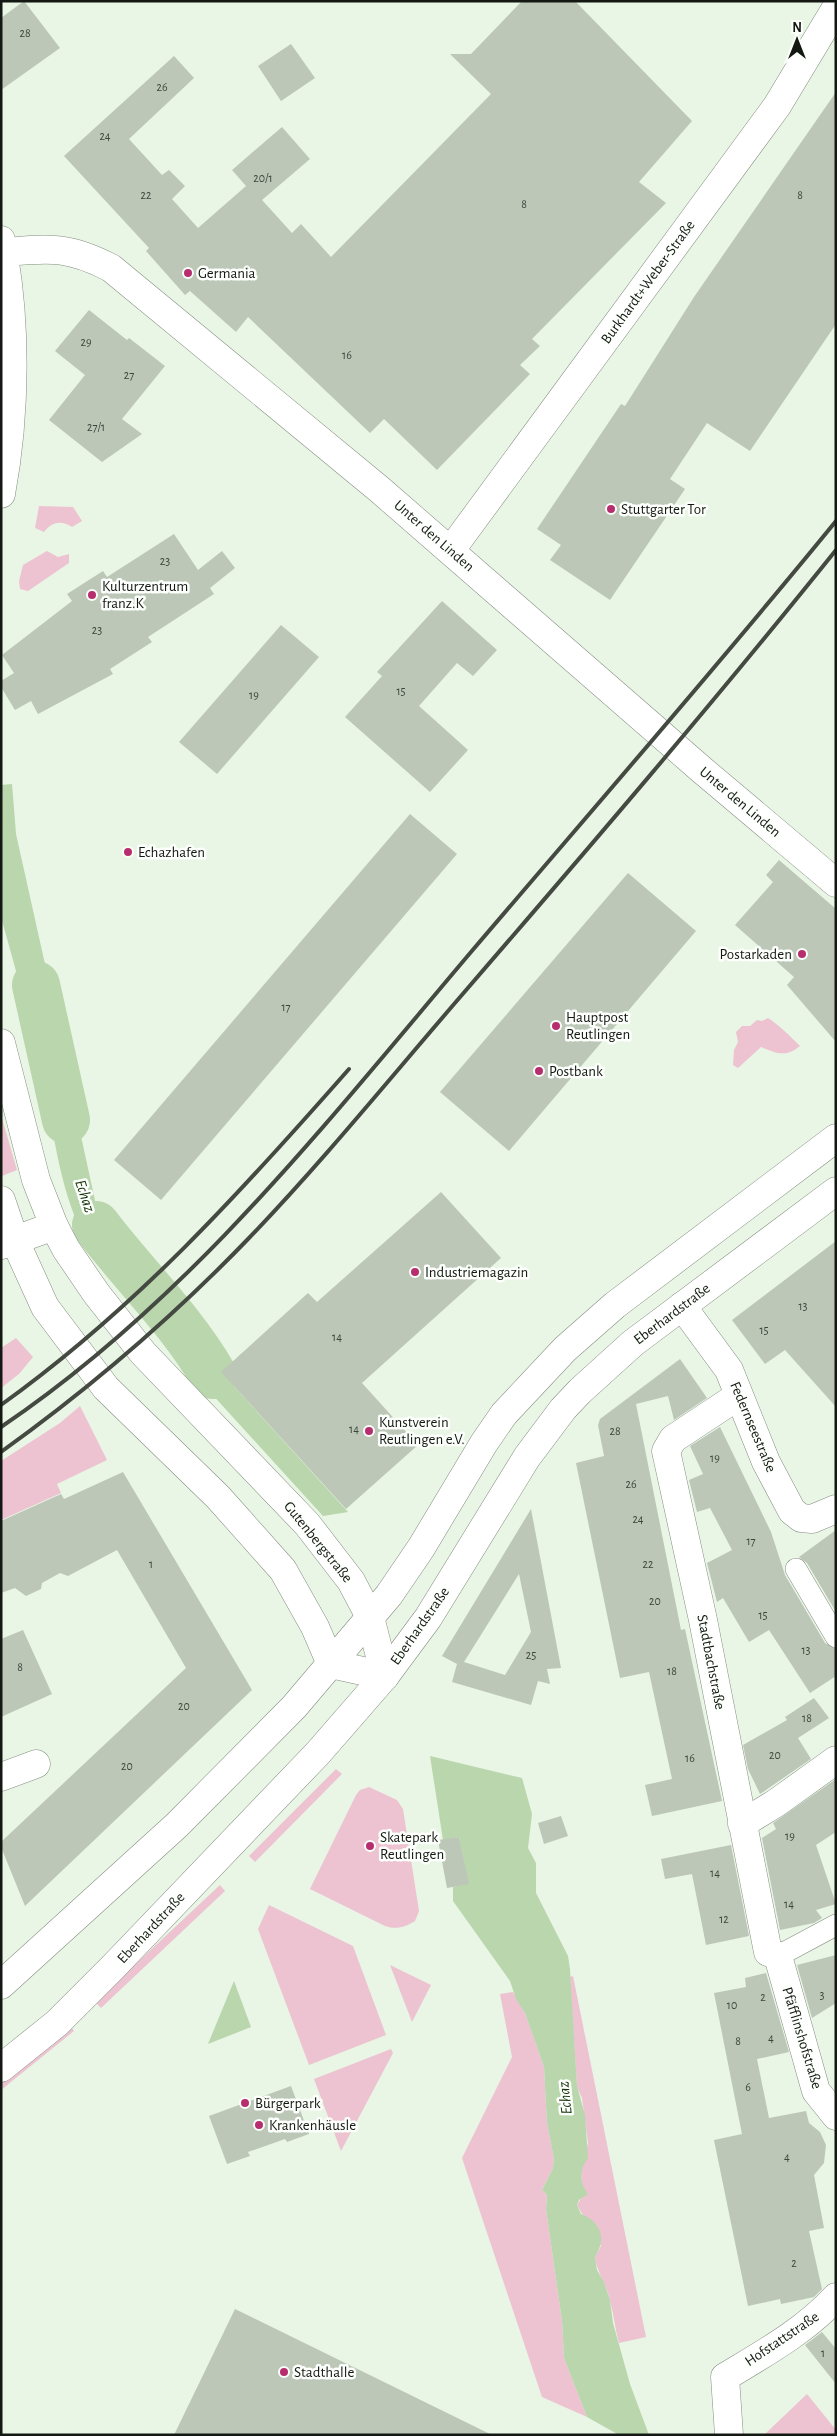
<svg xmlns="http://www.w3.org/2000/svg" width="837" height="2436" font-family="'Alegreya Sans',sans-serif">
	<style>
		.green { fill: #edc3d1 }
		.water { fill: #b9d6ad }
		.lines { fill: none; stroke-linecap: round; stroke-linejoin: round }
		.river { stroke: #b9d6ad; stroke-width: 48 }
		.building { fill: #bcc7b8; fill-rule: evenodd }
		.pedestrian-casing { stroke: #848e80; stroke-width: 22 }
		.minor-casing { stroke: #848e80; stroke-width: 29 }
		.tertiary-casing { stroke: #848e80; stroke-width: 29 }
		.secondary-casing { stroke: #848e80; stroke-width: 29 }
		.pedestrian { stroke: #fff; stroke-width: 21 }
		.minor { stroke: #fff; stroke-width: 28 }
		.tertiary { stroke: #fff; stroke-width: 28 }
		.secondary { stroke: #fff; stroke-width: 28 }
		.rail { stroke: #444941; stroke-width: 4 }
		.poi-dot { fill: #b62e6d; stroke: #fcfffb; stroke-width: 2 }
		.labels { text-anchor: middle; dominant-baseline: central; stroke-width: 5; stroke-linejoin: round; paint-order: stroke }
		.number-label { font-size: 12px; fill: #3e443c }
		.poi-label { font-size: 15px; fill: #141812; stroke: #fcfffb; text-anchor: start }
		.street-label { font-size: 15px; fill: #141812; stroke: #fcfffb }
		.water-label { font-size: 16px; font-style: italic; fill: #163107; stroke: #fcfffb }
	</style>
	<rect width="100%" height="100%" fill="#e9f5e5"/>
	<g class="green">
		<path d="M39,506L73,507L82,521L72,527C61,520 52,522 44,532L35,528Z"/>
		<path d="M47,551L58,557L69,554V563L28,591L20,589L19,581L23,565Z"/>
		<path d="M768,1018C779,1025 790,1036 800,1046C785,1058 777,1053 761,1047L738,1068L733,1065L734,1050L738,1042L736,1032L742,1026H750L757,1020L762,1021Z"/>
		<path d="M1,1115L17,1170L2,1176L1,1174Z"/>
		<path d="M16,1338L33,1357L19,1374L1,1388V1348Z"/>
		<path d="M80,1406L107,1460L57,1484L61,1493L1,1520V1461L60,1423Z"/>
		<path d="M336,1769L342,1774L255,1862L249,1856Z"/>
		<path d="M369,1787L397,1800L403,1809L419,1911L415,1921C405,1927 397,1930 385,1926L310,1889L356,1795L360,1790Z"/>
		<path d="M220,1885L225,1891L101,2008L95,2002Z"/>
		<path d="M269,1905L353,1946L386,2035L309,2065L258,1929Z"/>
		<path d="M390,1965L431,1985L412,2022Z"/>
		<path d="M573,1976L646,2337L619,2343C615,2329 614,2315 610,2301C607,2285 597,2273 595,2257L601,2246L577,2205L582,2197L581,2172L588,2143L582,2098L577,2087L570,1977Z"/>
		<path d="M513,1992L525,2013L544,2067L547,2123L554,2159L553,2168L542,2190L547,2195L546,2209L562,2321L564,2358L587,2417L542,2397L462,2158L512,2057L500,1994Z"/>
		<path d="M69,2024L74,2031L1,2090V2080Z"/>
		<path d="M391,2049L393,2053L341,2151L314,2079Z"/>
		<path d="M807,2394L836,2430V2435H764Z"/>
	</g>
	<g class="water">
		<path d="M12,784L16,834L63,1045L38,1050L1,917V785Z"/>
		<path d="M63,1054L96,1205L119,1239L145,1268L123,1288C60,1233 55,1136 41,1059Z"/>
		<path d="M186,1314L228,1360L221,1372L348,1512L323,1516L210,1392L162,1335Z"/>
		<path d="M430,1756L522,1778L532,1814L528,1848L536,1863V1893L568,1956L570,1969L577,2086L585,2115L588,2158C579,2170 579,2182 588,2194L579,2200L577,2205L581,2214C601,2222 607,2238 595,2257L597,2270L604,2282L610,2300L613,2323L630,2384L649,2435H619L587,2417L564,2358L562,2321L546,2209L547,2195L542,2190L553,2168L554,2159L547,2123L544,2067L525,2013L516,1999L510,1981L453,1901V1887L468,1883L459,1837L443,1840Z"/>
		<path d="M234,1981L251,2027L208,2044Z"/>
	</g>
	<g class="lines">
		<g class="river">
			<path d="M36,985L66,1120"/>
			<path d="M96,1225C134,1275 181,1320 213,1375"/>
		</g>
	</g>
	<g class="building">
		<path d="M24,1L60,48L1,90V18Z"/>
		<path d="M522,1H575L692,121L639,182L666,203L532,339L540,346L520,365L530,374L437,470L384,419L370,433L248,317L236,332L190,291L185,295L146,251L149,248L64,156L174,56L194,78L129,139L162,175L169,170L185,186L172,199L198,228L246,186L232,170L282,127L310,159L262,200L292,233L301,224L331,257L491,94L450,54H471Z"/>
		<path d="M291,44L315,78L281,101L258,66Z"/>
		<path d="M836,92V324L750,451L707,423L670,479L685,489L610,600L550,560L561,545L537,529L621,404L625,406L694,297Z"/>
		<path d="M89,310L127,340L129,338L165,366L122,419L142,434L102,462L49,420L85,375L55,351Z"/>
		<path d="M174,534L198,570L222,551L235,568L210,588L214,594L148,637L152,642L110,669L113,674L38,714L31,701L15,710L1,687V681L14,673L2,655L72,601L67,594L103,571L107,577Z"/>
		<path d="M442,601L497,650L473,676L457,663L419,706L468,750L430,792L345,717L382,676L377,672Z"/>
		<path d="M281,625L319,657L217,774L179,742Z"/>
		<path d="M410,814L457,854L161,1200L114,1160Z"/>
		<path d="M779,860L836,909V1042L787,985L794,977L735,925L773,882L766,875Z"/>
		<path d="M628,873L696,931L509,1151L440,1092Z"/>
		<path d="M441,1192L501,1258L362,1383L418,1445L346,1509L221,1372L308,1293L317,1302Z"/>
		<path d="M836,1241V1407L785,1350L765,1364L732,1320Z"/>
		<path d="M680,1359L707,1398L674,1420L668,1396L636,1404L681,1630L685,1629L722,1801L652,1816L645,1785L672,1779L649,1672L620,1678L576,1463L604,1456L598,1425L600,1419Z"/>
		<path d="M720,1427L771,1532L785,1575L825,1643L836,1649V1676L810,1693L769,1630L749,1642L723,1598L717,1602L707,1563L732,1550L710,1508L697,1512L689,1480L703,1474L690,1446Z"/>
		<path d="M123,1472L252,1690L25,1906L1,1847V1842L186,1668L117,1550L68,1576L60,1573L42,1583L41,1589L26,1596L15,1588L1,1593V1521L61,1494L64,1499Z"/>
		<path d="M531,1509L561,1668L547,1669L550,1684L538,1681L531,1705L452,1682L457,1664L442,1656ZM519,1574L531,1632L505,1675L464,1662Z"/>
		<path d="M836,1530V1612L807,1563L799,1557Z"/>
		<path d="M23,1630L52,1694L1,1717V1639Z"/>
		<path d="M814,1698L829,1718L798,1738L811,1759L760,1794L748,1769L743,1745L787,1720L785,1717Z"/>
		<path d="M836,1779V1832L816,1845L836,1904L816,1910L822,1918L814,1923L780,1930L762,1838L776,1829L773,1823Z"/>
		<path d="M561,1816L568,1836L544,1844L538,1823Z"/>
		<path d="M459,1837L469,1884L447,1888L438,1840Z"/>
		<path d="M731,1845L749,1936L706,1945L692,1874L665,1879L661,1859Z"/>
		<path d="M836,1955V2003L812,2018L797,1965Z"/>
		<path d="M766,1973L789,2052L757,2059L769,2118L806,2111L809,2123L820,2132L826,2145L824,2163L814,2175L824,2228L809,2231L822,2289L814,2297L781,2304L780,2299L748,2306L714,2140L742,2134L714,1993L746,1987L745,1978Z"/>
		<path d="M291,2086L309,2134L287,2142L285,2139L248,2152L250,2156L227,2164L209,2116Z"/>
		<path d="M235,2309L492,2435H174Z"/>
		<path d="M822,2332L836,2349V2384L805,2345Z"/>
	</g>
	<g class="lines">
		<g class="pedestrian-casing">
			<g id="pedestrian">
				<path d="M796,1569L836,1637"/>
				<path d="M778,1956L836,1925"/>
			</g>
		</g>
		<g class="minor-casing">
			<g id="minor">
				<path d="M4,252C50,248 69,246 111,268L379,489L702,770L836,883"/>
				<path d="M451,550L777,106L836,8"/>
				<path d="M682,1306L729,1370L766,1462L792,1511L801,1518L812,1519L836,1509"/>
				<path d="M738,1396L673,1439L666,1451L703,1620L768,1952L778,1956L816,2091L836,2116"/>
				<path d="M1,1777L36,1764"/>
				<path d="M742,1824L776,1803L836,1760"/>
				<path d="M729,2435L725,2377C763,2354 805,2331 836,2297"/>
			</g>
		</g>
		<g class="tertiary-casing">
			<path id="tertiary" d="M1,1245L54,1226"/>
		</g>
		<g class="secondary-casing">
			<g id="secondary">
				<path d="M1,240C17,320 16,414 1,494"/>
				<path d="M1,1043L36,1180L54,1226L66,1249L96,1293L143,1353L307,1524L351,1581L370,1617L385,1676"/>
				<path d="M1,1200L15,1241L45,1307L106,1388L218,1497L283,1570L315,1627L331,1664"/>
				<path d="M331,1664L385,1676"/>
				<path d="M1,1985L177,1825L294,1707L389,1595L421,1548L484,1443L504,1414L565,1349L615,1305L836,1138"/>
				<path d="M1,2068L57,2023L114,1966L318,1753L385,1676L428,1618L527,1457L563,1409L580,1391L633,1343L836,1191"/>
			</g>
		</g>
		<use href="#pedestrian" class="pedestrian"/>
		<use href="#minor" class="minor"/>
		<use href="#tertiary" class="tertiary"/>
		<use href="#secondary" class="secondary"/>
		<g class="rail">
			<path d="M1,1405C136,1308 240,1193 349,1069"/>
			<path d="M1,1427C188,1301 327,1122 471,952C593,809 717,667 836,521"/>
			<path d="M1,1452C90,1388 173,1317 249,1238C323,1161 391,1077 461,996C588,849 714,702 836,550"/>
		</g>
	</g>
	<g class="poi-dot">
		<circle cx="188" cy="273" r="5"/>
		<circle cx="611" cy="509" r="5"/>
		<circle cx="92" cy="595" r="5"/>
		<circle cx="128" cy="852" r="5"/>
		<circle cx="802" cy="954" r="5"/>
		<circle cx="556" cy="1026" r="5"/>
		<circle cx="539" cy="1071" r="5"/>
		<circle cx="415" cy="1272" r="5"/>
		<circle cx="369" cy="1431" r="5"/>
		<circle cx="370" cy="1846" r="5"/>
		<circle cx="245" cy="2103" r="5"/>
		<circle cx="259" cy="2125" r="5"/>
		<circle cx="284" cy="2372" r="5"/>
	</g>
	<g class="labels">
		<g class="number-label">
			<text x="25" y="33">28</text>
			<text x="162" y="87">26</text>
			<text x="105" y="136">24</text>
			<text x="263" y="178">20/1</text>
			<text x="146" y="195">22</text>
			<text x="800" y="195">8</text>
			<text x="524" y="204">8</text>
			<text x="86" y="342">29</text>
			<text x="347" y="355">16</text>
			<text x="129" y="375">27</text>
			<text x="96" y="427">27/1</text>
			<text x="165" y="561">23</text>
			<text x="97" y="630">23</text>
			<text x="401" y="691">15</text>
			<text x="254" y="695">19</text>
			<text x="286" y="1007">17</text>
			<text x="803" y="1306">13</text>
			<text x="764" y="1330">15</text>
			<text x="337" y="1337">14</text>
			<text x="354" y="1429">14</text>
			<text x="615" y="1431">28</text>
			<text x="715" y="1458">19</text>
			<text x="631" y="1484">26</text>
			<text x="638" y="1519">24</text>
			<text x="751" y="1541">17</text>
			<text x="151" y="1564">1</text>
			<text x="648" y="1564">22</text>
			<text x="655" y="1601">20</text>
			<text x="763" y="1615">15</text>
			<text x="806" y="1650">13</text>
			<text x="531" y="1655">25</text>
			<text x="20" y="1667">8</text>
			<text x="672" y="1671">18</text>
			<text x="184" y="1706">20</text>
			<text x="807" y="1718">18</text>
			<text x="775" y="1755">20</text>
			<text x="690" y="1758">16</text>
			<text x="127" y="1766">20</text>
			<text x="790" y="1836">19</text>
			<text x="715" y="1873">14</text>
			<text x="789" y="1904">14</text>
			<text x="724" y="1919">12</text>
			<text x="822" y="1995">3</text>
			<text x="763" y="1997">2</text>
			<text x="732" y="2005">10</text>
			<text x="771" y="2038">4</text>
			<text x="738" y="2041">8</text>
			<text x="748" y="2087">6</text>
			<text x="787" y="2157">4</text>
			<text x="794" y="2263">2</text>
			<text x="823" y="2353">1</text>
		</g>
		<g class="poi-label">
			<text x="198" y="273">Germania</text>
			<text x="621" y="509">Stuttgarter Tor</text>
			<text x="102" y="586">Kulturzentrum<tspan x="102" dy="17">franz.K</tspan></text>
			<text x="138" y="852">Echazhafen</text>
			<text x="792" y="954" text-anchor="end">Postarkaden</text>
			<text x="566" y="1017">Hauptpost<tspan x="566" dy="17">Reutlingen</tspan></text>
			<text x="549" y="1071">Postbank</text>
			<text x="425" y="1272">Industriemagazin</text>
			<text x="379" y="1422">Kunstverein<tspan x="379" dy="17">Reutlingen e.V.</tspan></text>
			<text x="380" y="1837">Skatepark<tspan x="380" dy="17">Reutlingen</tspan></text>
			<text x="255" y="2103">Bürgerpark</text>
			<text x="269" y="2125">Krankenhäusle</text>
			<text x="294" y="2372">Stadthalle</text>
		</g>
		<g class="street-label">
			<text transform="translate(648 282) rotate(-54)">Burkhardt+Weber-Straße</text>
			<text transform="translate(434 536) rotate(41)">Unter den Linden</text>
			<text transform="translate(740 802) rotate(40)">Unter den Linden</text>
			<text transform="translate(672 1314) rotate(-37)">Eberhardstraße</text>
			<text transform="translate(753 1427) rotate(67)">Federnseestraße</text>
			<text transform="translate(318 1542) rotate(51)">Gutenbergstraße</text>
			<text transform="translate(420 1626) rotate(-55)">Eberhardstraße</text>
			<text transform="translate(711 1662) rotate(79)">Stadtbachstraße</text>
			<text transform="translate(151 1928) rotate(-47)">Eberhardstraße</text>
			<text transform="translate(802 2038) rotate(73)">Pfäfflinshofstraße</text>
			<text transform="translate(782 2339) rotate(-34)">Hofstattstraße</text>
		</g>
		<g class="water-label">
			<text transform="translate(85 1196) rotate(72)">Echaz</text>
			<text transform="translate(565 2098) rotate(-96)">Echaz</text>
		</g>
	</g>
	<rect width="837" height="2436" fill="none" stroke="#141812" stroke-width="5"/>
	<g transform="translate(797 40)" stroke="#fcfffb" stroke-width="4" paint-order="stroke">
	<path d="M0-4L9 19L0 12L-9 19Z" fill="#141812"/>
	<text y="-8" font-size="14" font-weight="bold" text-anchor="middle" fill="#141812">N</text>
	</g>
</svg>
